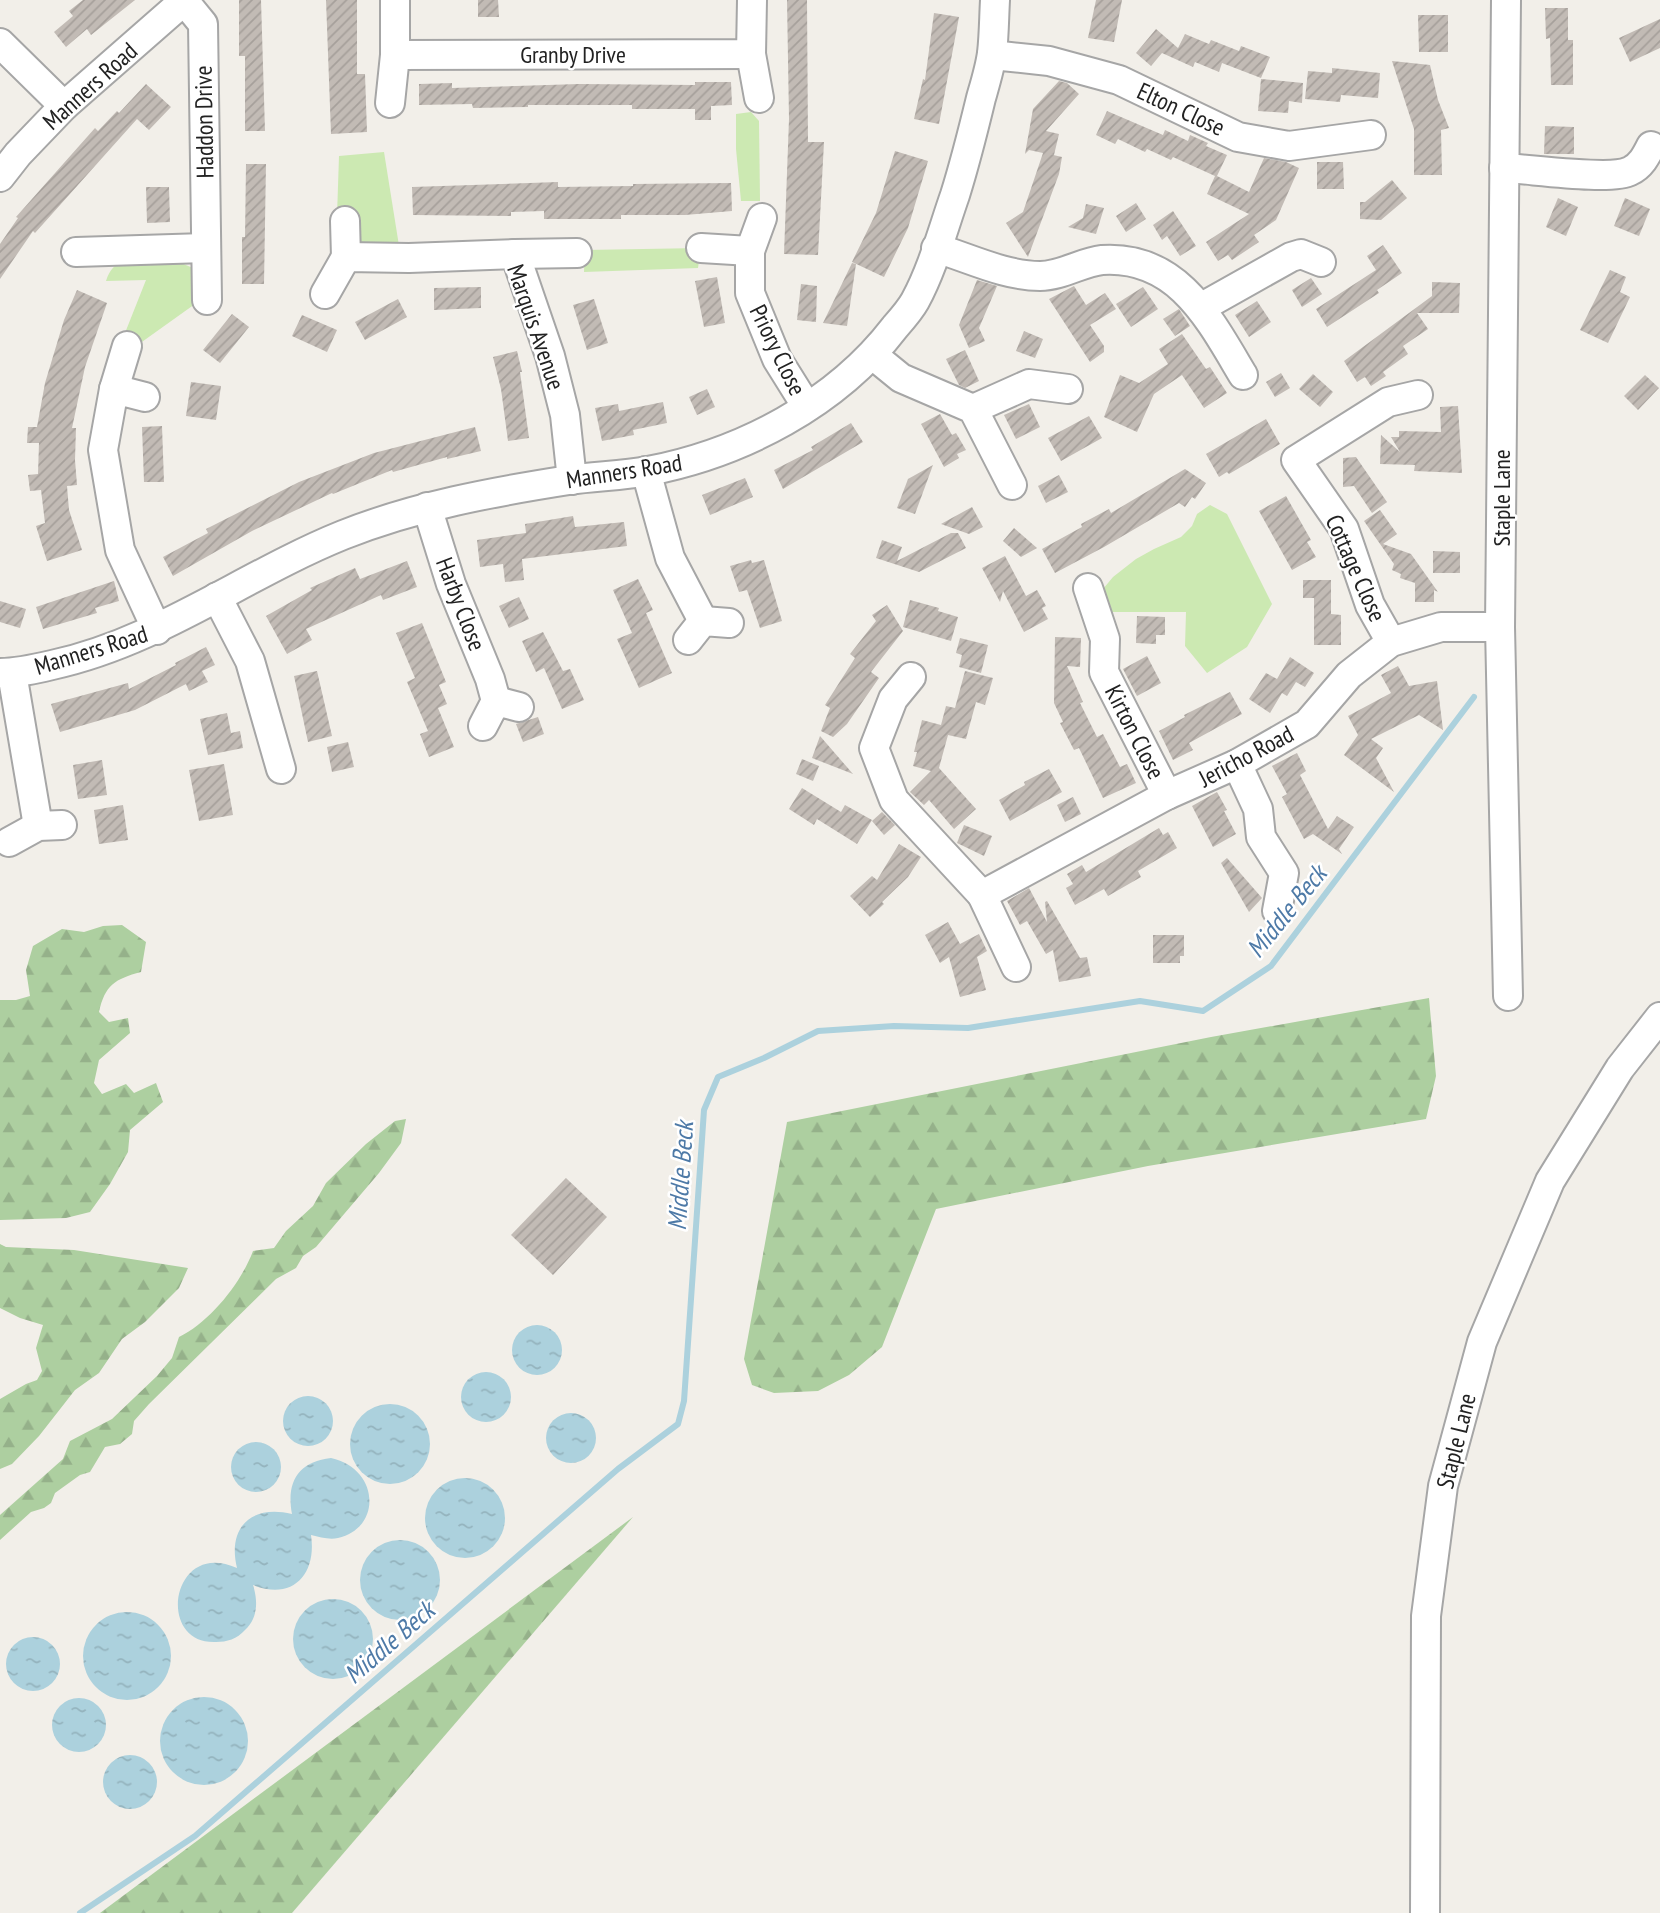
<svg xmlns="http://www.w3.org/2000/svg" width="1660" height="1913" font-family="'PT Sans Narrow',sans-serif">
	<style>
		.grass { fill: #cce9b2 }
		.forest { fill: url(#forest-firs) }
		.water { fill: url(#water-ripples) }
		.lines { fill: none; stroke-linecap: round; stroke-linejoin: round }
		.stream { stroke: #acd1dd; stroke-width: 6 }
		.building { fill: url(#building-hatch) }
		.minor-casing { stroke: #a6a6a6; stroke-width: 32 }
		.minor { stroke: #fff; stroke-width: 28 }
		.labels { text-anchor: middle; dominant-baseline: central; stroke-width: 5; stroke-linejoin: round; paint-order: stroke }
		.street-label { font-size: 24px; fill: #222; stroke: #fff }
		.water-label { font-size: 26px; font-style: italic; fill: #4e7aa7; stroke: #fff }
	</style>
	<defs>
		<pattern id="forest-firs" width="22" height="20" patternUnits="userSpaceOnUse" patternTransform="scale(1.75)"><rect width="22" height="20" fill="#adcfa0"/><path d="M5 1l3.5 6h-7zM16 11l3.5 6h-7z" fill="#95b18a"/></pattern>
		<pattern id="water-ripples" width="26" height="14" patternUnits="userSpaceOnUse" patternTransform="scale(1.75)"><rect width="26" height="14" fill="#acd1dd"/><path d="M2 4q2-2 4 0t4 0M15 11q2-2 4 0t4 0" fill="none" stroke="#94b3bd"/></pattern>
		<pattern id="building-hatch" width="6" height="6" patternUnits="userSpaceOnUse" patternTransform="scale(1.75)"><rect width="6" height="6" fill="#c2bbb5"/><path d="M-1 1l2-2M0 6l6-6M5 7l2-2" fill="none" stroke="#a6a09b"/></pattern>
	</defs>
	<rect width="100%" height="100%" fill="#f2efe9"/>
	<g class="grass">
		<path d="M751,112L759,121L760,201H741L736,149V114Z"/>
		<path d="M384,152L400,252H363L337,216L339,156Z"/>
		<path d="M701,248L698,268L584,272L585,250Z"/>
		<path d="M150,259L181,263L193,268L195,304L139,344L123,338L146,280L106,281C114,257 128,261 150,259Z"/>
		<path d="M1210,505L1227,514L1272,604L1247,647L1207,673L1185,646L1186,612H1108L1103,589L1113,577L1136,559L1154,549L1181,537L1192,526L1197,514Z"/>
	</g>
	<g class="forest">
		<path d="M122,925L146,942L141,972C115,979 105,985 99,1012L109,1022L128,1018L130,1033L99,1060L94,1083L102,1094L126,1084L134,1093L156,1083L163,1102L130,1130L128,1152L110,1184L90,1212L66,1218L0,1220V1000H16L30,996L26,970L33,946L62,929L84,932L103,926Z"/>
		<path d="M1429,998L1436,1076L1426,1119L1148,1166L936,1209L882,1347L849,1375L818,1391L774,1393L752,1385L744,1359L787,1122L1211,1037Z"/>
		<path d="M406,1119L401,1143L379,1173L316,1247L303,1256L296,1268L276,1279L149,1404L134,1421L132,1434L120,1444L105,1447L90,1472L80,1475L55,1493L51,1503L44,1508L31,1512L0,1540V1515L63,1459L70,1441L112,1419L157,1376L172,1358L179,1337C210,1322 241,1283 253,1251L274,1248L286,1231L313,1206L326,1183L366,1144L395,1121Z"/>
		<path d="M0,1244L6,1247L74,1250L188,1268L179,1288L145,1322L122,1339L99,1373L75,1390L39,1436L12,1464L0,1469V1399L26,1384L37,1380L42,1371L36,1348L43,1325L20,1318L0,1308Z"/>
		<path d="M633,1517L292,1913H100Z"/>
	</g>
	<g class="water">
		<circle cx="537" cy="1350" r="25"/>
		<circle cx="486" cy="1397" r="25"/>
		<circle cx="308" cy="1421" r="25"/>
		<circle cx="390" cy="1444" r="40"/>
		<circle cx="571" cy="1438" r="25"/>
		<circle cx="256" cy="1467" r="25"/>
		<path d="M331,1458C380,1469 382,1528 338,1538C329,1540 320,1537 311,1535C317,1575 292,1601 253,1585C258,1601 258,1618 245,1630C237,1639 227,1642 216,1642C155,1645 171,1538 237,1568C227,1527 252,1504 292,1514C286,1482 298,1462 331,1458Z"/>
		<circle cx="465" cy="1518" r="40"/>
		<circle cx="400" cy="1580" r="40"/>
		<circle cx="333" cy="1639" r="40"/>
		<circle cx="127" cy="1656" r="44"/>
		<circle cx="33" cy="1664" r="27"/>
		<circle cx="204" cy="1741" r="44"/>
		<circle cx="79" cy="1725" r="27"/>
		<circle cx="130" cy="1782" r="27"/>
	</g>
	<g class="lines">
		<path class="stream" d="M80,1913L195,1836L618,1469L678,1424L684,1401L704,1110L718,1077L764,1058L818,1031L894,1026L968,1028L1140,1001L1203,1011L1271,966L1474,697"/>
	</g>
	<g class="building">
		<path d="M83,0H135L91,35L87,29L66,47L54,32L73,16L69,11Z"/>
		<path d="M239,0H261L265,131H245V56H239Z"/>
		<path d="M326,0H357V74H365L367,132L331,134Z"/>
		<path d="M478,0H498L499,17H478Z"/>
		<path d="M787,0H807L808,142H824L818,255L784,254L789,119Z"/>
		<path d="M1096,0H1122L1114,42L1088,38Z"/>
		<path d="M1545,8H1568V40H1573V85H1551L1550,38L1546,39Z"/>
		<path d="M934,13L959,17L939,124L914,119L923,79L925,80Z"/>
		<path d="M1418,15H1448V52H1419Z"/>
		<path d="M1660,19V48L1630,62L1619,38Z"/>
		<path d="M1156,29L1178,48L1185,34L1209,44L1211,40L1239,51L1241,46L1270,57L1261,78L1222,63L1219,72L1195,62L1193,67L1162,53L1151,66L1136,53Z"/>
		<path d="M1392,61L1430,65L1438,100L1449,128L1441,130L1442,175H1414V129Z"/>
		<path d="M1332,68L1380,73L1378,98L1341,95L1340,102L1305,99L1308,71L1332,73Z"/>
		<path d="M1261,79L1303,83L1302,103L1289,101L1288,113L1258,111Z"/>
		<path d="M1059,81L1067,83L1079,94L1046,131L1059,134L1054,155L1049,154L1062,157L1059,174L1028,257L1006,223L1023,212L1043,153L1029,150L1025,154L1033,109Z"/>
		<path d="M695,82H731L732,105L711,106V120H695V109H632V105H528V107L473,108L472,104L419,105V84L452,83V88L579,84L695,85Z"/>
		<path d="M146,84L171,107L149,130L137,119L35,233L33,231L0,279V244L18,218L16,217L95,128L98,131L117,111L119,113Z"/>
		<path d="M1107,111L1163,135L1165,130L1188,141L1190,135L1208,143L1206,146L1227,155L1217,176L1249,192L1264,158L1286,162L1299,168L1276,220L1254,235L1259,242L1232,260L1228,255L1218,261L1206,242L1249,214L1207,194L1215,176L1173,157L1171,160L1147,149L1145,152L1118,139L1115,144L1096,135Z"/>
		<path d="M1545,126L1574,127V154H1544Z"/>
		<path d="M895,151L928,161L908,228L884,277L852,262L876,213Z"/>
		<path d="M1317,162H1343L1344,189H1317Z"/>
		<path d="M246,164H266L264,284H242V237H245Z"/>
		<path d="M1392,180L1407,198L1381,220L1360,219V202H1365Z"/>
		<path d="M558,182V187L633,186V184L731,183L732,211L685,215H621V219H544V211L511,212V216L413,215L412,187Z"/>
		<path d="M146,187H169L170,222L147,223Z"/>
		<path d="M1558,198L1578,207L1566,236L1546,227Z"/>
		<path d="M1625,198L1650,209L1639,236L1614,226Z"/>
		<path d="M1136,203L1146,219L1126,232L1116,216Z"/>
		<path d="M1086,204L1104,208L1096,234L1068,227L1083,218Z"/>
		<path d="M1173,211L1196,246L1180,256L1167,236L1162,240L1153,225Z"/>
		<path d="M1383,245L1402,273L1377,290L1379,293L1327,327L1316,309L1376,270L1367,256Z"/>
		<path d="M852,263L856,264L847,326L823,323Z"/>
		<path d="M1610,270L1626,277L1620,292L1630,297L1608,343L1580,330Z"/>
		<path d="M717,277L725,323L704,327L695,281Z"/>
		<path d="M1311,278L1322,294L1302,307L1292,290Z"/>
		<path d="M977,280L997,286L979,328L985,341L969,348L959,325Z"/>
		<path d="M1432,282L1460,283L1459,313H1417L1428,329L1403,346L1408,354L1383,372L1386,376L1371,386L1365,377L1357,382L1344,361L1432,296Z"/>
		<path d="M801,284L817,286L816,322L797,320Z"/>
		<path d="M1074,286L1086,305L1105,293L1116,309L1090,325L1104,346V352L1090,362L1049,299Z"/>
		<path d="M481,287V308L434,310V288Z"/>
		<path d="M1143,287L1158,309L1131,327L1116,304Z"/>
		<path d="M77,290L107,303L85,367L72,428H76L75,460L77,485L67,486L69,510L82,550L47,561L36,526L45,523L41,490L30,491L28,475L38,474L39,443H27L28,427H37L45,383L64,320Z"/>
		<path d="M398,299L407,317L365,340L355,322Z"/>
		<path d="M594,299L608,343L587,350L573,305Z"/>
		<path d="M1257,301L1271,322L1249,337L1235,315Z"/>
		<path d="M1179,309L1190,326L1175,336L1163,319Z"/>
		<path d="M232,314L249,327L220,363L203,350Z"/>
		<path d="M302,315L337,330L327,352L292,336Z"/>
		<path d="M1024,331L1043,339L1035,358L1016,351Z"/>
		<path d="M1182,334L1206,369L1210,367L1227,393L1204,408L1182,375L1154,394L1137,432L1104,417L1120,375L1139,383L1168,364L1159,349Z"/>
		<path d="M965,350L979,381L965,388L959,385L946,359Z"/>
		<path d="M517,351L522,372H520L529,438L508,441L501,389L493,357Z"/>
		<path d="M1281,373L1290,388L1275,397L1266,382Z"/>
		<path d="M1313,374L1333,392L1320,407L1299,389Z"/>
		<path d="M1645,375L1659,388L1638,410L1624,396Z"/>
		<path d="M191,382L221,386L216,420L186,416Z"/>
		<path d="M707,389L715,407L697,415L689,397Z"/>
		<path d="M663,402L667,423L633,430L634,435L602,441L595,408L618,404L619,411Z"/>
		<path d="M1029,404L1040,427L1016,439L1004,415Z"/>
		<path d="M1458,406L1462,473L1414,471L1415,465L1380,464L1381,435L1400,452L1391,437H1399V431L1441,432L1440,407Z"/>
		<path d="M940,414L952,435L956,433L966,450L957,454L959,458L944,467L921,424Z"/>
		<path d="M1089,416L1102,438L1061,461L1048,438Z"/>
		<path d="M1266,419L1280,444L1229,474L1227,472L1219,477L1206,454Z"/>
		<path d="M851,423L863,442L783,489L774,470L813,450L811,447Z"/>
		<path d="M162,426L164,482H144L142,427Z"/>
		<path d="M475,427L481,451L447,459V457L393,472L392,470L333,494L332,493L252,531L173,576L163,557L208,533L206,529L299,482L374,453Z"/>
		<path d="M1356,457L1387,502L1372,513L1354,486L1343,487V458Z"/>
		<path d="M933,465L915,514L897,508L908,479Z"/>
		<path d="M1185,469L1206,483L1195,499L1192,497L1185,507L1179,503L1104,547L1055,573L1042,549L1082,527L1081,524L1109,509L1111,513Z"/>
		<path d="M1059,475L1068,492L1046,503L1038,486Z"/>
		<path d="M745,478L753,497L710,515L702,495Z"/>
		<path d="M1286,496L1311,540L1307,542L1316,557L1292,570L1259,511Z"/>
		<path d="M972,507L983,527L969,534L941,524Z"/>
		<path d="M1380,510L1397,534L1383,544L1411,554L1438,592L1434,590V602H1415V583L1400,578L1401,574L1392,570L1394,564L1364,521Z"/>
		<path d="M573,516L575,527L624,522L627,546L522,559L524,580L505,582L503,564L480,567L477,540L526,533L525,524Z"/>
		<path d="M1014,528L1037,548L1021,557L1003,541Z"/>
		<path d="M951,533H958L966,548L919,572L876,558L882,540L902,547L897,561Z"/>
		<path d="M1433,551L1460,552V573H1433Z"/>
		<path d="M1005,556L1026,596L1037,590L1046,606L1042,608L1048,619L1024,632L1003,591L1000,602L982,568Z"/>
		<path d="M751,560L752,563L764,560L782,621L760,628L747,590L739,592L730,566Z"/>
		<path d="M407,561L417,587L383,600L381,595L306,629L312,640L287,654L266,616L312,590L310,588L355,568L360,579Z"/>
		<path d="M638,579L653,610L646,613L672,673L639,688L617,639L632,633L613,590Z"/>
		<path d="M1303,580H1331V614L1341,615V645H1314V598H1303Z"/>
		<path d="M114,581L119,601L95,608L97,613L43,629L36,607Z"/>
		<path d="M519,597L529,619L509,628L499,606Z"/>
		<path d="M910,600L939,608L938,611L958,617L951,641L903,627Z"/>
		<path d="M0,601L26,609L20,628L0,622Z"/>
		<path d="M887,605L903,631L871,672L879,678L847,724L833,737L821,731L830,708L825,705L855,658L850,654L876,621L872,615Z"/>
		<path d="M1137,616L1165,617V635H1156V644L1136,643Z"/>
		<path d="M422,623L446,682L439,685L447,704L438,708L454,747L429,757L420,734L428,731L407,682L415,678L396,633Z"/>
		<path d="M543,632L563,671L570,669L584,700L562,709L544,668L536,672L522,641Z"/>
		<path d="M1055,637L1081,638L1080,667L1067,666L1083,702L1080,703L1097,737L1103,734L1120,767L1127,764L1136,783L1103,798L1079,748L1074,750L1060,723L1063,722L1054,703Z"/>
		<path d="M960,638L988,645L981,673L959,667L962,655L956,653Z"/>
		<path d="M206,647L215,665L202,671L208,682L189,691L186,684L135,710L60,732L51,704L128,683L129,689L176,665L175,663Z"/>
		<path d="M1147,656L1161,683L1137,696L1123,669Z"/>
		<path d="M1290,657L1314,673L1305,687L1296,682L1287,696L1282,693L1270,713L1249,699L1266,673L1277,679Z"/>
		<path d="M1398,666L1409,686L1437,681L1443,730L1419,715L1371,739L1383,748L1376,758L1394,792L1344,755L1358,735L1348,716L1391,693L1381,675Z"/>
		<path d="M317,671L332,736L308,742L294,676Z"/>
		<path d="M965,671L993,678L985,705L976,702L966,739L948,735L939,768L976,809L954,829L929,800L924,805L910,792L931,771L913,766L917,752H914L922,720L941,725L946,706L955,708Z"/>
		<path d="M1230,692L1242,714L1189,743L1193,750L1173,760L1159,731L1185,717L1184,715Z"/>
		<path d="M227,713L231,733L240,731L243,748L208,755L200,719Z"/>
		<path d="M538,717L544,734L523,742L516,724Z"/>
		<path d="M820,736L853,774L812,758Z"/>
		<path d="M348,742L354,767L332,772L327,747Z"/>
		<path d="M1297,753L1306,771L1300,775L1328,829L1337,816L1354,827L1339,849L1342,854L1313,834L1304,839L1282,797L1287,794L1272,766Z"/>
		<path d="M802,759L819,766L813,781L796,774Z"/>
		<path d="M102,760L107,795L78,799L73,765Z"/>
		<path d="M224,764L233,815L199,821L189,770Z"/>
		<path d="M1049,769L1062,792L1010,821L999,800L1025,785L1024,782Z"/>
		<path d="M802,788L841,812L845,805L872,820L857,844L817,819L814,825L789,809Z"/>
		<path d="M1217,792L1227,810L1224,811L1236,834L1213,847L1192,806Z"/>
		<path d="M1073,797L1081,814L1065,822L1057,805Z"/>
		<path d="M123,805L128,840L99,844L94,810Z"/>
		<path d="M882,812L895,825L884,835L872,821Z"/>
		<path d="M964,825L992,836L984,856L957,843Z"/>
		<path d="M1159,828L1163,835L1168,832L1177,848L1138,871L1141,877L1108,896L1104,889L1075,905L1066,888L1073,884L1067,874L1082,865L1086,872Z"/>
		<path d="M899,844L921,857L908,877L882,902L884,904L870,917L850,896L872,876L877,880Z"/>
		<path d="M1227,858L1262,898L1249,912L1221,863Z"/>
		<path d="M1029,888L1047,922L1045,902L1047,901L1080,958L1087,957L1091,976L1059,982L1053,950L1046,954L1027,921L1020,925L1007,901Z"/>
		<path d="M948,922L960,944L979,934L987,951L977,957L986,990L960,997L949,957L940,963L925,935Z"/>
		<path d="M1153,935H1184V956H1180V963H1153Z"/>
		<path d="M566,1178L607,1217L553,1275L511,1235Z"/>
	</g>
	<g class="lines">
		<g class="minor-casing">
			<g id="minor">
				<path d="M395,0V55L751,54L752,0"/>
				<path d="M1506,0L1500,627L1508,996"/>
				<path d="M185,2L203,24L207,300"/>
				<path d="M0,43L64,106"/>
				<path d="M751,54L759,98"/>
				<path d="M992,55L1049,61L1119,80L1238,137L1289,146L1371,135"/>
				<path d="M390,103L395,55"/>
				<path d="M1504,168C1530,169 1611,181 1630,171C1641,166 1646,156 1651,146"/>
				<path d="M0,177L18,154L64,106L185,0"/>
				<path d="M762,218L750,251V293L777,359L807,407"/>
				<path d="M345,221L346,257"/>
				<path d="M701,248L750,251"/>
				<path d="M936,248C969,258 1005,276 1040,276C1062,276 1082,262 1102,260C1178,255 1210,320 1243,375"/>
				<path d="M76,252L205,248"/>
				<path d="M515,254L577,253"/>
				<path d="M325,294L346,257L409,258L515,254L550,356L565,415L572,480"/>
				<path d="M1202,307L1291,257L1301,254L1321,262"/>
				<path d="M874,356L901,378L973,409L1012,485"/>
				<path d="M114,389L127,346"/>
				<path d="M145,397L114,389L103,450L120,550L157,630"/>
				<path d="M973,409L1029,384L1068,389"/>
				<path d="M646,471L670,558L703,621"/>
				<path d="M427,507L451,584L490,679L496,701"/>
				<path d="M1088,588L1105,639L1104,672L1167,795"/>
				<path d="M217,597L250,661L281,769"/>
				<path d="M688,640L703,621L729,623"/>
				<path d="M1391,642L1370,605L1344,529L1296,460L1388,402L1418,395"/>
				<path d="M0,673C18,673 35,669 52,665C158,642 244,575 343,535C416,506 492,492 569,480C595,476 622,476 648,471C742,453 836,404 895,327C902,319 910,310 915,301C933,268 943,229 955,195C965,163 973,131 981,98C985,84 990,68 992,53C994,36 994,18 995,0"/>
				<path d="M12,673L38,826"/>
				<path d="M911,677L893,699L874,748L894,800L982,895L1167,795L1237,764L1307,724L1349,675L1391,642L1441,627H1500"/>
				<path d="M483,726L496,701L519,707"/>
				<path d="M1237,764L1258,809L1261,837L1284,873L1277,911"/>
				<path d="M9,842L38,826L62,825"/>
				<path d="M982,895L1016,967"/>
				<path d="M1425,1913L1426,1616L1443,1486L1482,1342L1550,1181L1620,1068L1660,1017"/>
			</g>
		</g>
		<use href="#minor" class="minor"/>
	</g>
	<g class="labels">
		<g class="street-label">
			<text x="573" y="54">Granby Drive</text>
			<text transform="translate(90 86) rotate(-42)">Manners Road</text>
			<text transform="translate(1181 109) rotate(25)">Elton Close</text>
			<text transform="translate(204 122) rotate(-91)">Haddon Drive</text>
			<text transform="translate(536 327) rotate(71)">Marquis Avenue</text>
			<text transform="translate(778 350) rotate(64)">Priory Close</text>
			<text transform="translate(624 471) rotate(-9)">Manners Road</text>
			<text transform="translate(1501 498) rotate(-90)">Staple Lane</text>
			<text transform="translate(1356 568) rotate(66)">Cottage Close</text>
			<text transform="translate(461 604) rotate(69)">Harby Close</text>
			<text transform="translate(91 650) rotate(-17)">Manners Road</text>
			<text transform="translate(1135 732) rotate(63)">Kirton Close</text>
			<text transform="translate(1246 756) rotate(-28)">Jericho Road</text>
			<text transform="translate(1456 1441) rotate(-76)">Staple Lane</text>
		</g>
		<g class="water-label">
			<text transform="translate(1286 911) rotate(-51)">Middle Beck</text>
			<text transform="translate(680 1176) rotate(-86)">Middle Beck</text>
			<text transform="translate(389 1642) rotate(-41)">Middle Beck</text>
		</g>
	</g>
</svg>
